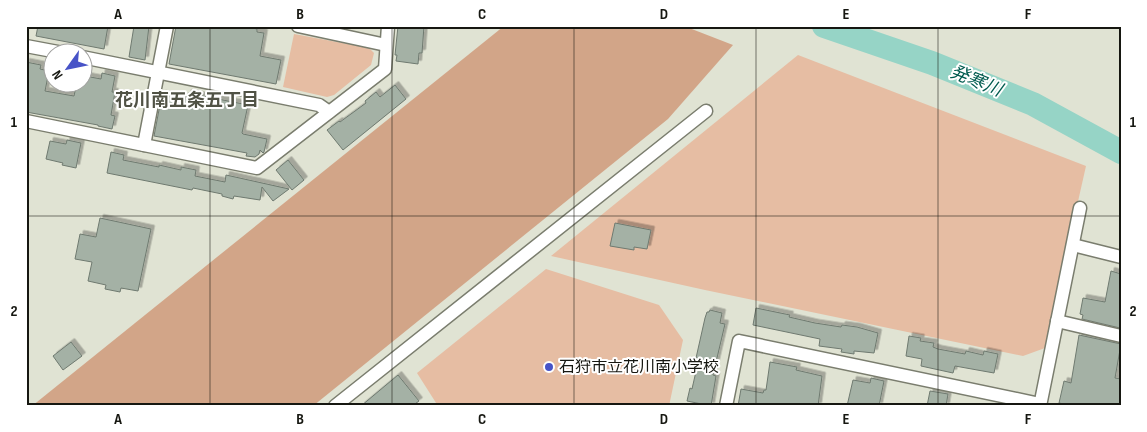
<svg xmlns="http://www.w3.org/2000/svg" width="1147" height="432" font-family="'Sofia Sans Condensed','Noto Sans JP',sans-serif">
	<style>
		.green { fill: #e6bda3 }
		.forest { fill: #d2a588 }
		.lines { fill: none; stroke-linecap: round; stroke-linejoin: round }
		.river { stroke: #96d4c6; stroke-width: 24 }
		.building { fill: #a4b1a5; stroke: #6f7a70; filter: url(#shadow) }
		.street-casing { stroke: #7a7d6e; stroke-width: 15 }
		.street { stroke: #fff; stroke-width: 12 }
		.grid { fill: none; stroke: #161711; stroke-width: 1; stroke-opacity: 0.55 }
		.poi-dot { fill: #4753c7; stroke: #fff; stroke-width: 2 }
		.labels { text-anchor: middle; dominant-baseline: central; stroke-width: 4; stroke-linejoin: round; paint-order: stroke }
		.poi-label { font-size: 16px; fill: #161711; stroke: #fff; text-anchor: start }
		.water-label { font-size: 18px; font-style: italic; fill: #005b4f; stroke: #fff }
		.neighbourhood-label { font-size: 18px; font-weight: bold; fill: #505245; stroke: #fff }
		.neatline { fill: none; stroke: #161711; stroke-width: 2 }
		.grid-label { font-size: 16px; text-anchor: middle; font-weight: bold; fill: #161711 }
	</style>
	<defs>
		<filter id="shadow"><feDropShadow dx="3.5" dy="-3.5" stdDeviation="0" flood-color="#0004"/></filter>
	</defs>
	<rect width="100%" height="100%" fill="#e0e3d3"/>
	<g class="green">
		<path d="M294,34L369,48L374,53L371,65L334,95L327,97L283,87Z"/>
		<path d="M798,55L1086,166L1045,348L1023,356L705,290L551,256Z"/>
		<path d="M546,269L659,305L683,340L669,406H438L417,373Z"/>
	</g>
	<path class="forest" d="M504,26H684L733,45L668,119L313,406H32Z"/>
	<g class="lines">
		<path class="river" d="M824,26L932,63L1033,104L1121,152"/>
	</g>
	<g class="building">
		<path d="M38,26H108L104,49L36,36Z"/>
		<path d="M134,26H149L145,60L129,57Z"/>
		<path d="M176,26H245L257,29V32L264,33L260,56L281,60L276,84L169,64Z"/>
		<path d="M398,26H424L422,53H419L418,64L396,61L397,55H395Z"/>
		<path d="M26,62L41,65L40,69L49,71L45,91L74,96L77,82H84L85,76L101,79L102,73L115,76L112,92H115L111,115L115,116L112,129L98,126V125L26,112Z"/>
		<path d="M395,85L406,99L343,150L327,130L339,121L340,122L366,103L365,101L376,92L380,97Z"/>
		<path d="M188,93L248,105L242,133L243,134L267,139L264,152L263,153L260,150L259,154L255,157L246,156L247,153L154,136L162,94L187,99Z"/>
		<path d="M67,140L81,143L76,168L62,165L63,163L46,159L50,141L66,144Z"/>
		<path d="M111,152L124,155L123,160L159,167V165L181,170V167L196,170L195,176L225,182L226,175L289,189L273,201L262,187L260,200L234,196L233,199L222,196V194L193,188L192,190L107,173Z"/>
		<path d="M288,160L304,180L292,190L276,170Z"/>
		<path d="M100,218L151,229L138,291L121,288L120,292L105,289L106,285L88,281L92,262L75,259L80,234L96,237Z"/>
		<path d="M615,223L651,230L647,249L634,247V250L610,246Z"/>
		<path d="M1111,271L1121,274L1120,328L1082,319L1083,315L1080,314L1083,298L1105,302Z"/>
		<path d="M756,308L790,315L789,317L815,323L841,327L842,325L857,327L878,333L874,353L854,351V354L841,352L842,349L819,346L820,339L753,325Z"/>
		<path d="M710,310L722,313L720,323L725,324L713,375L716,376L711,406L687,401L690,388L692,389L699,358H696L705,318L707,312H709Z"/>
		<path d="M1079,335L1121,344L1115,378L1121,379V406H1074L1059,403L1064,381L1071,383Z"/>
		<path d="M909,336L921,338L920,341L934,343L933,347L938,349L965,354L966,351L983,355L984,351L998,354L994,373L955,366L953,373L921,366L922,359L906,356Z"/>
		<path d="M71,342L82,356L63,370L53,356Z"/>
		<path d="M770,362L797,367L796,370L822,376L818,406H738L741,389L763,393L764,390H766Z"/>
		<path d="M398,375L419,401L412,406H361Z"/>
		<path d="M871,378L884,381L879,406L863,404V406H847L853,380L870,383Z"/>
		<path d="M930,391L948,394L946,406H927Z"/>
	</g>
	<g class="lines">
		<g class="street-casing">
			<g id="street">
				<path d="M298,26L386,45"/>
				<path d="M26,46L58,52"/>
				<path d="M82,57L319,105L329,112"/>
				<path d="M26,121L257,168L385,69L388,26"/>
				<path d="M144,145L167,26"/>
				<path d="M1073,245L1121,257"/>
				<path d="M1057,321L1121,336"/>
				<path d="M335,406L706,111"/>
				<path d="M726,406L739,341L1040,404"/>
				<path d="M1040,406L1080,208"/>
			</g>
		</g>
		<use href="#street" class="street"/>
	</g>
	<path class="grid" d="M210,26V406M392,26V406M574,26V406M756,26V406M938,26V406M26,216H1121"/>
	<circle class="poi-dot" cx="549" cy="367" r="5"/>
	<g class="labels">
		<g class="poi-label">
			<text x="559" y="367">石狩市立花川南小学校</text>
		</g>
		<g class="water-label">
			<text transform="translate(976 81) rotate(22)">発寒川</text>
		</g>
		<g class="neighbourhood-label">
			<text x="187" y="100">花川南五条五丁目</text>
		</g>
	</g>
	<rect width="1147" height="432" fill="none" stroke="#ffffff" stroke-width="55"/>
	<g transform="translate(68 68) rotate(237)"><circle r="24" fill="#ffffff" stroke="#a2a2a0"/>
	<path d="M0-4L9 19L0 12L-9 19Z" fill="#4753c7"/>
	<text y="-8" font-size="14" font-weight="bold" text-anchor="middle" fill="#161711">N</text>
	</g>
	<rect x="28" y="28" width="1092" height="376" class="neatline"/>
	<g class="grid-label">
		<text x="118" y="19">A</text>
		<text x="300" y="19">B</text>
		<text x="482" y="19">C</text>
		<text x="664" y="19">D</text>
		<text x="846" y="19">E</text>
		<text x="1028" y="19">F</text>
		<text x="14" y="127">1</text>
		<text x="1133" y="127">1</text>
		<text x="14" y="316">2</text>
		<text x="1133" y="316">2</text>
		<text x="118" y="424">A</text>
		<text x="300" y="424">B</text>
		<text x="482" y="424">C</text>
		<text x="664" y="424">D</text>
		<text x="846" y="424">E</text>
		<text x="1028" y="424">F</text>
	</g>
</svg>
